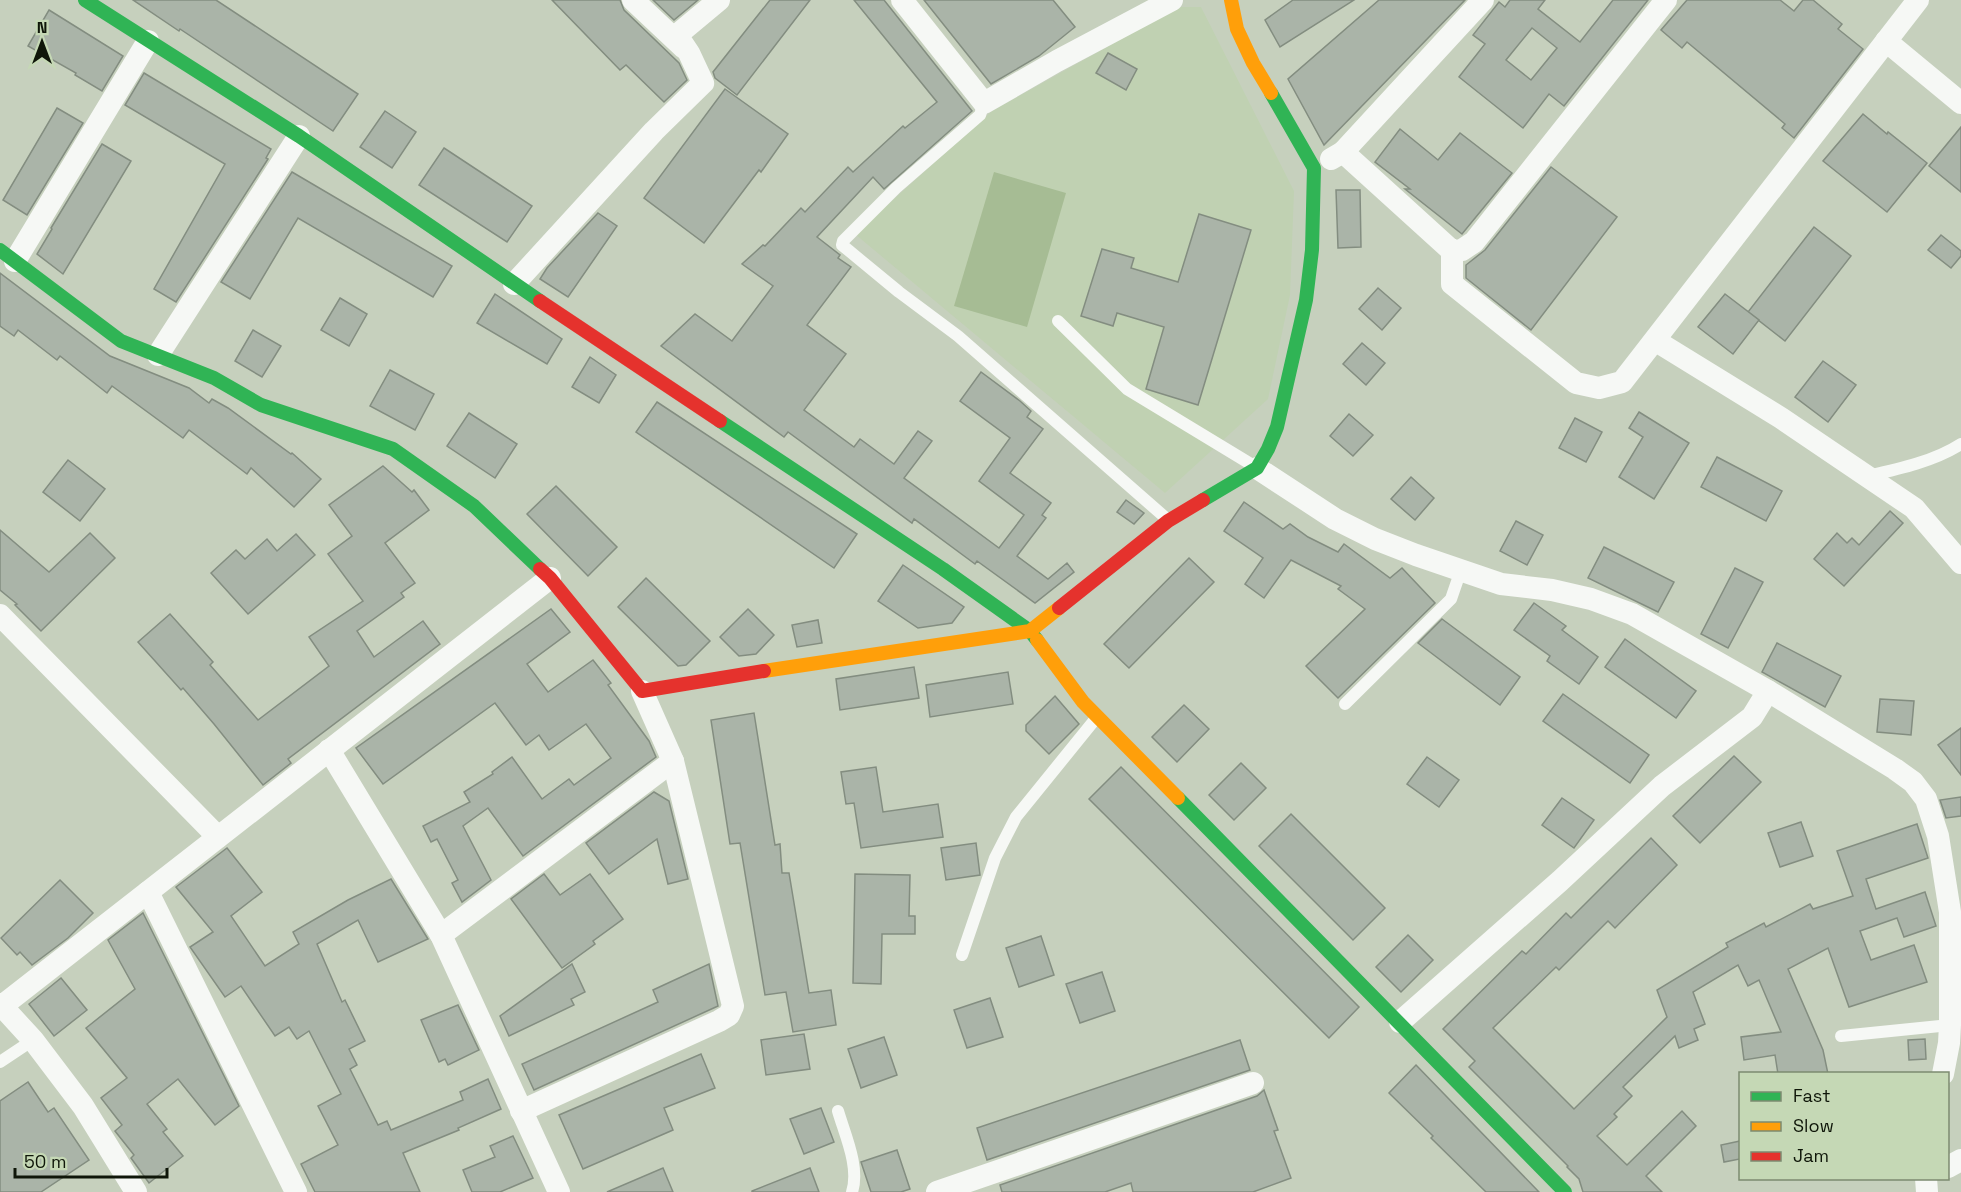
<svg xmlns="http://www.w3.org/2000/svg" width="1961" height="1192" font-family="'Space Grotesk',sans-serif">
	<style>
		.built { fill: #c0d1b2 }
		.green { fill: #a6bc94 }
		.building { fill: #aab4a8; stroke: #838d80; stroke-width: 1.5; fill-rule: evenodd }
		.lines { fill: none; stroke-linecap: round; stroke-linejoin: round }
		.lane { stroke: #f6f8f5; stroke-width: 12 }
		.street { stroke: #f6f8f5; stroke-width: 22 }
		.fast { stroke: #30b455; stroke-width: 14 }
		.slow { stroke: #ff9f0a; stroke-width: 14 }
		.jam { stroke: #e5322d; stroke-width: 14 }
	</style>
	<rect width="100%" height="100%" fill="#c6d0bd"/>
	<path class="built" d="M1179,7H1201L1294,191L1290,295L1268,399L1165,493L855,234L992,111Z"/>
	<path class="green" d="M994,172L1066,193L1027,327L954,306Z"/>
	<g class="building">
		<path d="M133,0H216L358,94L333,131L180,29L179,31Z"/>
		<path d="M552,0H620L624,10L679,63L687,80L664,102L626,65L620,70Z"/>
		<path d="M653,0H698L674,20Z"/>
		<path d="M770,0H810L737,95L715,78L713,72Z"/>
		<path d="M854,0H884L972,111L884,189L873,177L817,237L840,255L838,258L851,267L807,325L846,354L804,410L854,447L860,439L894,464L918,431L932,441L904,478L999,548L1024,515L979,481L1010,438L960,401L981,372L1020,401L1031,411L1027,417L1043,429L1010,473L1051,503L1042,515L1046,518L1017,556L1048,579L1067,563L1074,572L1035,603L977,561L975,564L914,519L912,523L788,432L784,437L661,346L695,314L732,341L773,286L742,264L763,245L765,246L801,208L805,212L848,167L853,172L903,126L905,128L937,102Z"/>
		<path d="M924,0H1053L1075,27L1039,56L991,84Z"/>
		<path d="M1293,0H1354L1280,47L1265,20Z"/>
		<path d="M1379,0H1465L1324,145L1288,79Z"/>
		<path d="M1510,0H1545L1538,9L1580,42L1613,0H1648L1564,106L1549,94L1523,128L1459,77L1485,44L1473,35L1499,2L1505,7ZM1532,28L1557,48L1531,80L1506,60Z"/>
		<path d="M1687,0H1780L1794,11L1803,0H1813L1842,24L1838,29L1863,49L1794,138L1782,128L1785,124L1687,42L1682,48L1661,30Z"/>
		<path d="M49,10L123,56L102,91L75,75L76,73L28,46Z"/>
		<path d="M1108,53L1137,69L1126,90L1096,73Z"/>
		<path d="M144,73L271,149L266,158L268,159L176,302L154,289L225,164L125,105Z"/>
		<path d="M725,89L788,134L761,172L759,170L704,243L644,198Z"/>
		<path d="M57,108L83,123L27,215L3,200Z"/>
		<path d="M385,111L416,132L392,168L360,147Z"/>
		<path d="M1863,114L1887,134L1888,132L1927,163L1887,212L1823,161Z"/>
		<path d="M1961,127V192L1929,166Z"/>
		<path d="M1400,129L1438,160L1460,133L1512,173L1462,234L1405,189H1410L1375,162Z"/>
		<path d="M102,144L131,161L63,274L37,254L52,229L51,228Z"/>
		<path d="M444,148L532,206L507,242L419,185Z"/>
		<path d="M1551,167L1617,217L1531,330L1466,278V265L1485,250Z"/>
		<path d="M292,172L452,266L433,297L298,218L250,299L221,282Z"/>
		<path d="M1336,190H1360L1361,247L1338,248Z"/>
		<path d="M598,213L617,226L568,297L540,279L547,268Z"/>
		<path d="M1199,214L1251,230L1198,405L1146,389L1164,327L1117,313L1113,326L1081,316L1102,249L1134,258L1131,268L1178,282Z"/>
		<path d="M1814,227L1851,256L1785,341L1748,312Z"/>
		<path d="M1941,235L1961,251V256L1951,268L1928,250Z"/>
		<path d="M0,273L110,356L189,388L209,403L212,399L228,408L291,454L292,453L321,479L294,507L251,468L247,474L189,430L183,438L112,386L107,393L60,356L57,360L18,330L14,336L0,326Z"/>
		<path d="M1378,288L1401,308L1382,330L1359,309Z"/>
		<path d="M495,294L562,339L547,364L477,323Z"/>
		<path d="M1725,294L1759,320L1733,354L1698,327Z"/>
		<path d="M340,298L367,314L349,346L321,330Z"/>
		<path d="M253,330L281,346L262,377L235,361Z"/>
		<path d="M1362,343L1385,363L1366,385L1343,364Z"/>
		<path d="M590,357L616,375L599,403L572,387Z"/>
		<path d="M1823,361L1856,385L1828,422L1795,397Z"/>
		<path d="M390,370L434,394L415,430L370,406Z"/>
		<path d="M657,402L857,534L834,568L636,432Z"/>
		<path d="M1639,412L1689,443L1654,499L1619,477L1643,437L1629,428Z"/>
		<path d="M469,413L517,444L495,478L447,446Z"/>
		<path d="M1349,414L1373,435L1353,456L1330,436Z"/>
		<path d="M1575,418L1602,432L1586,462L1559,448Z"/>
		<path d="M1717,457L1782,491L1766,521L1701,487Z"/>
		<path d="M68,460L105,489L80,521L43,492Z"/>
		<path d="M383,466L412,492L414,490L429,510L385,543L415,583L401,593L404,597L357,631L374,657L423,621L440,644L288,759L291,763L263,785L214,724L183,688L181,690L138,642L170,614L213,662L210,665L258,720L329,666L309,637L363,601L328,554L352,536L329,505Z"/>
		<path d="M1411,477L1434,498L1415,520L1391,499Z"/>
		<path d="M556,486L617,547L588,576L527,514Z"/>
		<path d="M1126,500L1144,513L1134,524L1117,512Z"/>
		<path d="M1244,502L1283,529L1290,524L1308,537L1338,552L1344,544L1390,578L1402,568L1435,603L1338,698L1306,666L1365,609L1338,589L1341,586L1291,560L1264,598L1245,584L1263,558L1224,531Z"/>
		<path d="M1890,511L1903,523L1844,586L1814,559L1837,533L1847,543L1852,538L1859,545Z"/>
		<path d="M1516,521L1543,535L1527,565L1500,551Z"/>
		<path d="M0,530L49,572L90,533L115,558L41,631L15,605L17,604L0,590Z"/>
		<path d="M296,534L315,555L248,614L211,573L236,550L245,559L267,539L277,551Z"/>
		<path d="M1604,547L1674,582L1658,612L1588,578Z"/>
		<path d="M1189,558L1214,582L1129,668L1104,644Z"/>
		<path d="M903,565L964,607L952,623L918,628L878,601Z"/>
		<path d="M1735,568L1763,582L1728,648L1701,634Z"/>
		<path d="M646,578L710,641L686,665L678,666L618,607Z"/>
		<path d="M1534,603L1566,626L1562,630L1598,657L1579,684L1547,661L1550,656L1514,630Z"/>
		<path d="M551,609L570,632L527,664L548,692L593,660L611,683L608,685L649,741L656,757L523,856L488,808L463,826L491,880L462,902L452,883L458,880L437,839L431,842L423,826L470,802L464,792L493,774L492,772L512,757L542,799L569,779L574,785L611,758L586,724L549,750L539,735L526,745L495,703L383,784L356,748Z"/>
		<path d="M748,609L774,635L756,654L739,656L720,637Z"/>
		<path d="M1442,619L1520,677L1500,705L1418,643Z"/>
		<path d="M818,620L822,643L797,647L792,625Z"/>
		<path d="M1625,639L1696,691L1676,718L1605,667Z"/>
		<path d="M1777,643L1841,676L1825,707L1762,672Z"/>
		<path d="M914,667L919,698L840,710L836,679Z"/>
		<path d="M1008,672L1013,704L930,717L926,685Z"/>
		<path d="M1563,694L1649,755L1630,783L1543,721Z"/>
		<path d="M1055,696L1079,724L1049,754L1026,731V725Z"/>
		<path d="M1880,699L1914,701L1911,735L1877,732Z"/>
		<path d="M1184,705L1209,729L1177,762L1152,737Z"/>
		<path d="M754,713L775,845L780,844L782,873H789L809,993L831,990L836,1025L793,1032L786,992L765,995L740,843L730,844L711,720Z"/>
		<path d="M1961,728V775L1938,745Z"/>
		<path d="M1734,756L1761,782L1700,843L1673,816Z"/>
		<path d="M1427,757L1459,780L1439,807L1407,784Z"/>
		<path d="M1241,763L1266,788L1234,820L1209,795Z"/>
		<path d="M876,767L883,812L938,804L943,837L861,848L854,803L846,804L841,772Z"/>
		<path d="M1121,767L1359,1007L1329,1038L1089,799Z"/>
		<path d="M654,792L669,801L688,879L668,884L657,839L609,874L586,843Z"/>
		<path d="M1961,797V816L1946,818L1940,800Z"/>
		<path d="M1562,798L1594,820L1574,848L1542,825Z"/>
		<path d="M1291,814L1385,908L1353,940L1259,846Z"/>
		<path d="M1801,822L1813,856L1780,867L1768,833Z"/>
		<path d="M1917,824L1928,858L1866,879L1876,909L1925,892L1936,926L1904,937L1897,918L1860,931L1871,960L1914,945L1927,982L1849,1007L1828,948L1788,969L1823,1050L1828,1074H1778L1775,1055L1744,1060L1741,1037L1781,1032L1759,980L1748,986L1738,965L1693,992L1705,1024L1694,1029L1698,1040L1679,1048L1675,1036L1623,1087L1632,1096L1614,1114L1617,1117L1597,1136L1627,1165L1682,1111L1696,1126L1646,1176L1662,1192H1583L1579,1179L1567,1167L1568,1166L1469,1067L1475,1061L1443,1029L1522,951L1526,954L1566,913L1571,918L1651,838L1677,865L1615,928L1608,921L1559,970L1556,967L1493,1028L1574,1109L1667,1017L1657,990L1728,947L1726,943L1764,923L1766,927L1810,904L1813,909L1853,896L1837,851Z"/>
		<path d="M976,843L980,875L946,880L941,848Z"/>
		<path d="M227,848L262,892L231,916L265,966L299,944L293,932L348,900L391,879L428,939L378,962L358,920L317,944L342,1002L345,1000L365,1041L349,1049L357,1065L350,1069L378,1125L387,1121L391,1130L463,1100L460,1092L488,1079L501,1109L458,1128L459,1130L403,1153L420,1192H315L301,1164L338,1145L318,1106L341,1094L309,1031L297,1039L289,1027L275,1036L241,986L225,997L190,947L213,932L176,887Z"/>
		<path d="M544,874L560,895L590,874L623,919L593,941L595,944L562,968L511,899Z"/>
		<path d="M855,874L910,875L909,916H915V934H882L881,984L853,983Z"/>
		<path d="M60,880L93,913L68,938L32,965L20,952L17,955L1,938Z"/>
		<path d="M143,913L239,1106L215,1125L178,1079L147,1104L167,1129L163,1132L183,1156L149,1183L131,1158L134,1155L115,1131L122,1125L101,1098L127,1078L86,1028L135,989L108,940Z"/>
		<path d="M1408,935L1433,960L1401,992L1376,967Z"/>
		<path d="M1041,936L1054,975L1019,987L1006,948Z"/>
		<path d="M572,964L585,992L571,999L574,1005L509,1036L500,1016Z"/>
		<path d="M709,964L718,1006L534,1090L522,1064L658,1002L653,990Z"/>
		<path d="M1102,972L1115,1011L1080,1023L1066,984Z"/>
		<path d="M61,978L87,1010L54,1036L29,1004Z"/>
		<path d="M990,998L1003,1037L967,1048L954,1010Z"/>
		<path d="M458,1005L479,1050L448,1065L445,1059L439,1062L421,1020Z"/>
		<path d="M804,1034L810,1069L766,1075L761,1040Z"/>
		<path d="M884,1037L897,1075L861,1088L848,1049Z"/>
		<path d="M1925,1039L1926,1059L1909,1060L1908,1040Z"/>
		<path d="M1240,1040L1250,1070L987,1160L977,1128Z"/>
		<path d="M701,1054L715,1088L664,1108L673,1130L583,1169L559,1115Z"/>
		<path d="M1416,1065L1539,1192H1486L1431,1138L1433,1136L1389,1093Z"/>
		<path d="M28,1082L48,1112L54,1108L89,1160L41,1192H0V1101Z"/>
		<path d="M1264,1090L1278,1130L1274,1131L1291,1178L1253,1192H1133L1131,1183L1105,1192H1002L1000,1185L1257,1096Z"/>
		<path d="M821,1108L834,1142L804,1154L790,1119Z"/>
		<path d="M513,1136L533,1178L500,1192H472L463,1170L495,1157L490,1146Z"/>
		<path d="M1740,1141V1159L1724,1162L1721,1145Z"/>
		<path d="M897,1150L910,1189L901,1192H871L861,1162Z"/>
		<path d="M663,1168L673,1192H607Z"/>
		<path d="M810,1168L819,1192H752V1191Z"/>
	</g>
	<g class="lines">
		<g class="lane">
			<path d="M984,103L980,115L896,188L843,241L842,245L899,292L958,336L1167,519"/>
			<path d="M1058,321L1127,389L1254,466"/>
			<path d="M1868,476C1899,469 1935,461 1961,444"/>
			<path d="M1345,704L1451,599L1461,570"/>
			<path d="M962,955L995,858L1016,817L1097,717"/>
			<path d="M1841,1036L1950,1025"/>
			<path d="M0,1062L33,1040"/>
			<path d="M838,1111C845,1135 860,1167 852,1192"/>
		</g>
		<g class="street">
			<path d="M633,0L684,48"/>
			<path d="M902,0L984,103L1057,61L1172,0"/>
			<path d="M1886,41L1961,103"/>
			<path d="M1343,152L1452,251L1462,250L1474,242L1666,0"/>
			<path d="M1331,159L1343,152L1483,0"/>
			<path d="M1452,251V284L1576,383L1599,388L1622,382L1918,0"/>
			<path d="M15,261L148,41"/>
			<path d="M514,284L654,131L703,83L689,53L677,35L719,0"/>
			<path d="M1656,341L1781,418L1914,508L1961,563"/>
			<path d="M158,355L299,136"/>
			<path d="M1257,468L1335,519L1375,539L1416,555L1501,584L1552,590L1591,599L1632,614L1768,691L1895,769L1913,782L1926,799L1938,836L1950,912V1025L1949,1043L1943,1074"/>
			<path d="M0,615L218,837"/>
			<path d="M329,750L441,935L559,1192"/>
			<path d="M148,892L296,1192"/>
			<path d="M441,935L673,761"/>
			<path d="M0,1004L33,1040L83,1106L136,1192"/>
			<path d="M2,1006L550,578"/>
			<path d="M1400,1022L1560,881L1662,786L1752,717L1768,691"/>
			<path d="M521,1111L719,1021L729,1015L733,1006L673,761L642,691"/>
			<path d="M1948,1167L1961,1160"/>
			<path d="M1926,1178L1927,1192"/>
			<path d="M937,1192L1253,1083"/>
		</g>
		<g class="fast">
			<path d="M85,0L299,136L540,301"/>
			<path d="M0,250L121,341L214,378L261,405L393,449L474,506L540,569"/>
			<path d="M720,421L943,569L1030,631L1037,640"/>
			<path d="M1203,500L1257,468L1268,449L1277,427L1306,300L1312,250L1314,168L1271,93"/>
			<path d="M1178,798L1565,1192"/>
		</g>
		<g class="slow">
			<path d="M1231,0L1237,29L1253,63L1271,93"/>
			<path d="M1037,640L1083,702L1178,798"/>
			<path d="M764,671L1030,631L1059,608"/>
		</g>
		<g class="jam">
			<path d="M540,301L720,421"/>
			<path d="M540,569L550,578L642,691L764,671"/>
			<path d="M1059,608L1168,521L1203,500"/>
		</g>
	</g>
	<rect x="1739" y="1072" width="210" height="108" fill="#c5d8b5" stroke="#7c8a70" stroke-width="1.5"/>
	<rect x="1751" y="1092" width="30" height="9" fill="#30b455" stroke="#7c8a70" stroke-width="1.5"/>
	<text x="1793" y="1102" font-size="18" fill="#0f1609">Fast</text>
	<rect x="1751" y="1122" width="30" height="9" fill="#ff9f0a" stroke="#7c8a70" stroke-width="1.5"/>
	<text x="1793" y="1132" font-size="18" fill="#0f1609">Slow</text>
	<rect x="1751" y="1152" width="30" height="9" fill="#e5322d" stroke="#7c8a70" stroke-width="1.5"/>
	<text x="1793" y="1162" font-size="18" fill="#0f1609">Jam</text>
	<g transform="translate(42 42)" stroke="#c5d8b5" stroke-width="4.5" paint-order="stroke">
	<path d="M0-4.5L10 22L0 15L-10 22Z" fill="#0f1609"/>
	<text y="-9" font-size="16" font-weight="bold" text-anchor="middle" fill="#0f1609">N</text>
	</g>
	<path d="M15 1168v9h152v-9" fill="none" stroke="#0f1609" stroke-width="3"/>
	<text x="24" y="1168" font-size="18" fill="#0f1609" stroke="#c5d8b5" stroke-width="4.5" paint-order="stroke">50 m</text>
</svg>
